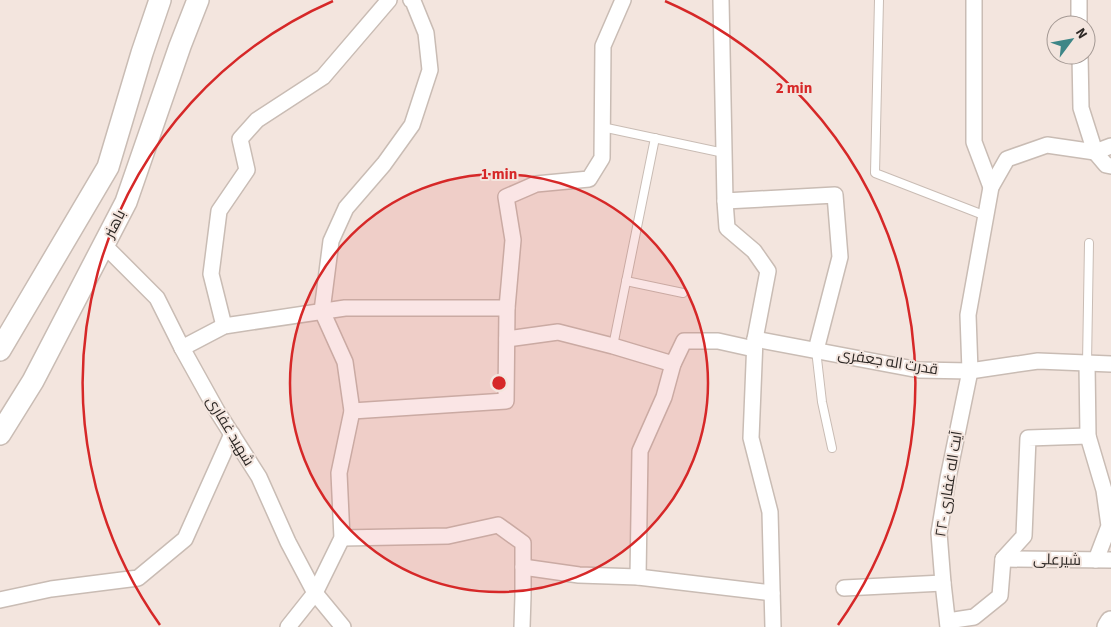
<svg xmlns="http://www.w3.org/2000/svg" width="1111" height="627" font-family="'Source Sans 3',Cairo,sans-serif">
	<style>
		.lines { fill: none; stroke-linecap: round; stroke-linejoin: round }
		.service-casing { stroke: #c9bcb4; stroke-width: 10 }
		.minor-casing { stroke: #c9bcb4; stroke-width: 18 }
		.secondary-casing { stroke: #c9bcb4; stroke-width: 24 }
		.service { stroke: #fff; stroke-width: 8 }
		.minor { stroke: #fff; stroke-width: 15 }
		.secondary { stroke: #fff; stroke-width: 21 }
		.ring { fill: none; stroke: #d62828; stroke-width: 2.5 }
		.labels { text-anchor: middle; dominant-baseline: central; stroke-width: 4; stroke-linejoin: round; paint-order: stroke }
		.street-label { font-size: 15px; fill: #2d2825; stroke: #f3e5de }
		.centre { fill: #d62828; stroke: #f3e5de; stroke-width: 2.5 }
		.ring-label { font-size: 15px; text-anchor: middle; font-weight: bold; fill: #d62828; stroke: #f3e5de; stroke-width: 4; stroke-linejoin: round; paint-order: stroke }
	</style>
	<rect width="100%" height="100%" fill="#f3e5de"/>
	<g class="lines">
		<g class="service-casing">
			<g id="service">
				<path d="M879,0L875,173L986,216"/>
				<path d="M602,127L724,153"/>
				<path d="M626,281L683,293"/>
				<path d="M613,346L655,138"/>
				<path d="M816,350L822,402L832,448"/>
				<path d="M1087,364L1089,243"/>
			</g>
		</g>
		<g class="minor-casing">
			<g id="minor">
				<path d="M721,0L725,201L835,195L840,257L816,350"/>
				<path d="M974,0V142L991,187"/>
				<path d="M1079,0V25"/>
				<path d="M1080,55L1081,108L1095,152L1106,165L1111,166"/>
				<path d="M725,201L727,228L754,251L768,271L755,339L751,438L770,512L773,627"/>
				<path d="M104,245L157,298L182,348L217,411L259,477L288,542L315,593L343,627"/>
				<path d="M224,326L211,274L219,211L247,170L240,139L257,120L323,77L389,0"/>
				<path d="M507,339L558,332L613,346L673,364"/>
				<path d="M755,339L919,370L970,371L1038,361L1111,364"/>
				<path d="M182,348L224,326L345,308H507"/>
				<path d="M1087,364L1088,436L1104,490L1109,526L1096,560"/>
				<path d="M352,411L506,401L507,308L513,240L506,197L536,184L589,179L602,158L603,46L623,0"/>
				<path d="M342,538L448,536L498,525L523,543V596L522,627"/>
				<path d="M1003,559L1111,560"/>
				<path d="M523,567L579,575L638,577L772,593"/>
				<path d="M638,577L640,451L664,397L673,364L684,341H718L754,349"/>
				<path d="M844,588L943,583"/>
				<path d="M0,600L51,589L138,578L185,539L232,434"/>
				<path d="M948,621L974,617L1000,596L1003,559L1024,536L1028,438L1088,436"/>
				<path d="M288,627L315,593L342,538L339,473L352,411L345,362L322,311L331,241L346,208L384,164L412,125L430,70L426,33L413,1L411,0"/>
				<path d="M948,627L943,583L939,533L948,478L970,371L968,315L991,187L1007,159L1047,145L1095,152L1111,146"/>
			</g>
		</g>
		<g class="secondary-casing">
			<g id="secondary">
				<path d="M0,350L108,167L142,53L160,0"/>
				<path d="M0,434L33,381L126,202L180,46L198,0"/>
				<path d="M1108,627L1111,622"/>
			</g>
		</g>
		<use href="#service" class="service"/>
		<use href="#minor" class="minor"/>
		<use href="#secondary" class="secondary"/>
	</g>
	<circle cx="499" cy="383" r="209" fill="#d62828" fill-opacity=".12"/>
	<g class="ring">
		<circle cx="499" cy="383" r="209"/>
		<path d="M160 625A417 417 0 0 1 333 1M665 1A417 417 0 0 1 838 625"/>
	</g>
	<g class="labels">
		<g class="street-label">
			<text transform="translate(115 224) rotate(-63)">باهنر</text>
			<text transform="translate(888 362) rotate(9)">قدرت اله جعفری</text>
			<text transform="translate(230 431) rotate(59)">شهید غفاری</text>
			<text transform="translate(949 484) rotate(-81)">۲۲- آیت اله غفاری</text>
			<text transform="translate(1057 560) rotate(1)">شیرعلی</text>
		</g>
	</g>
	<circle cx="499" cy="383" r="8" class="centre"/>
	<g class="ring-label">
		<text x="794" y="93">2 min</text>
		<text x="499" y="179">1 min</text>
	</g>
	<g transform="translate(1071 40) rotate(58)"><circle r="24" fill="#f3e5de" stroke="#a49994"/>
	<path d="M0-4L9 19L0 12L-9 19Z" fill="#3d8687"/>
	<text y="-8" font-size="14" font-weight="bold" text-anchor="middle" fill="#2d2825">N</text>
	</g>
</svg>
